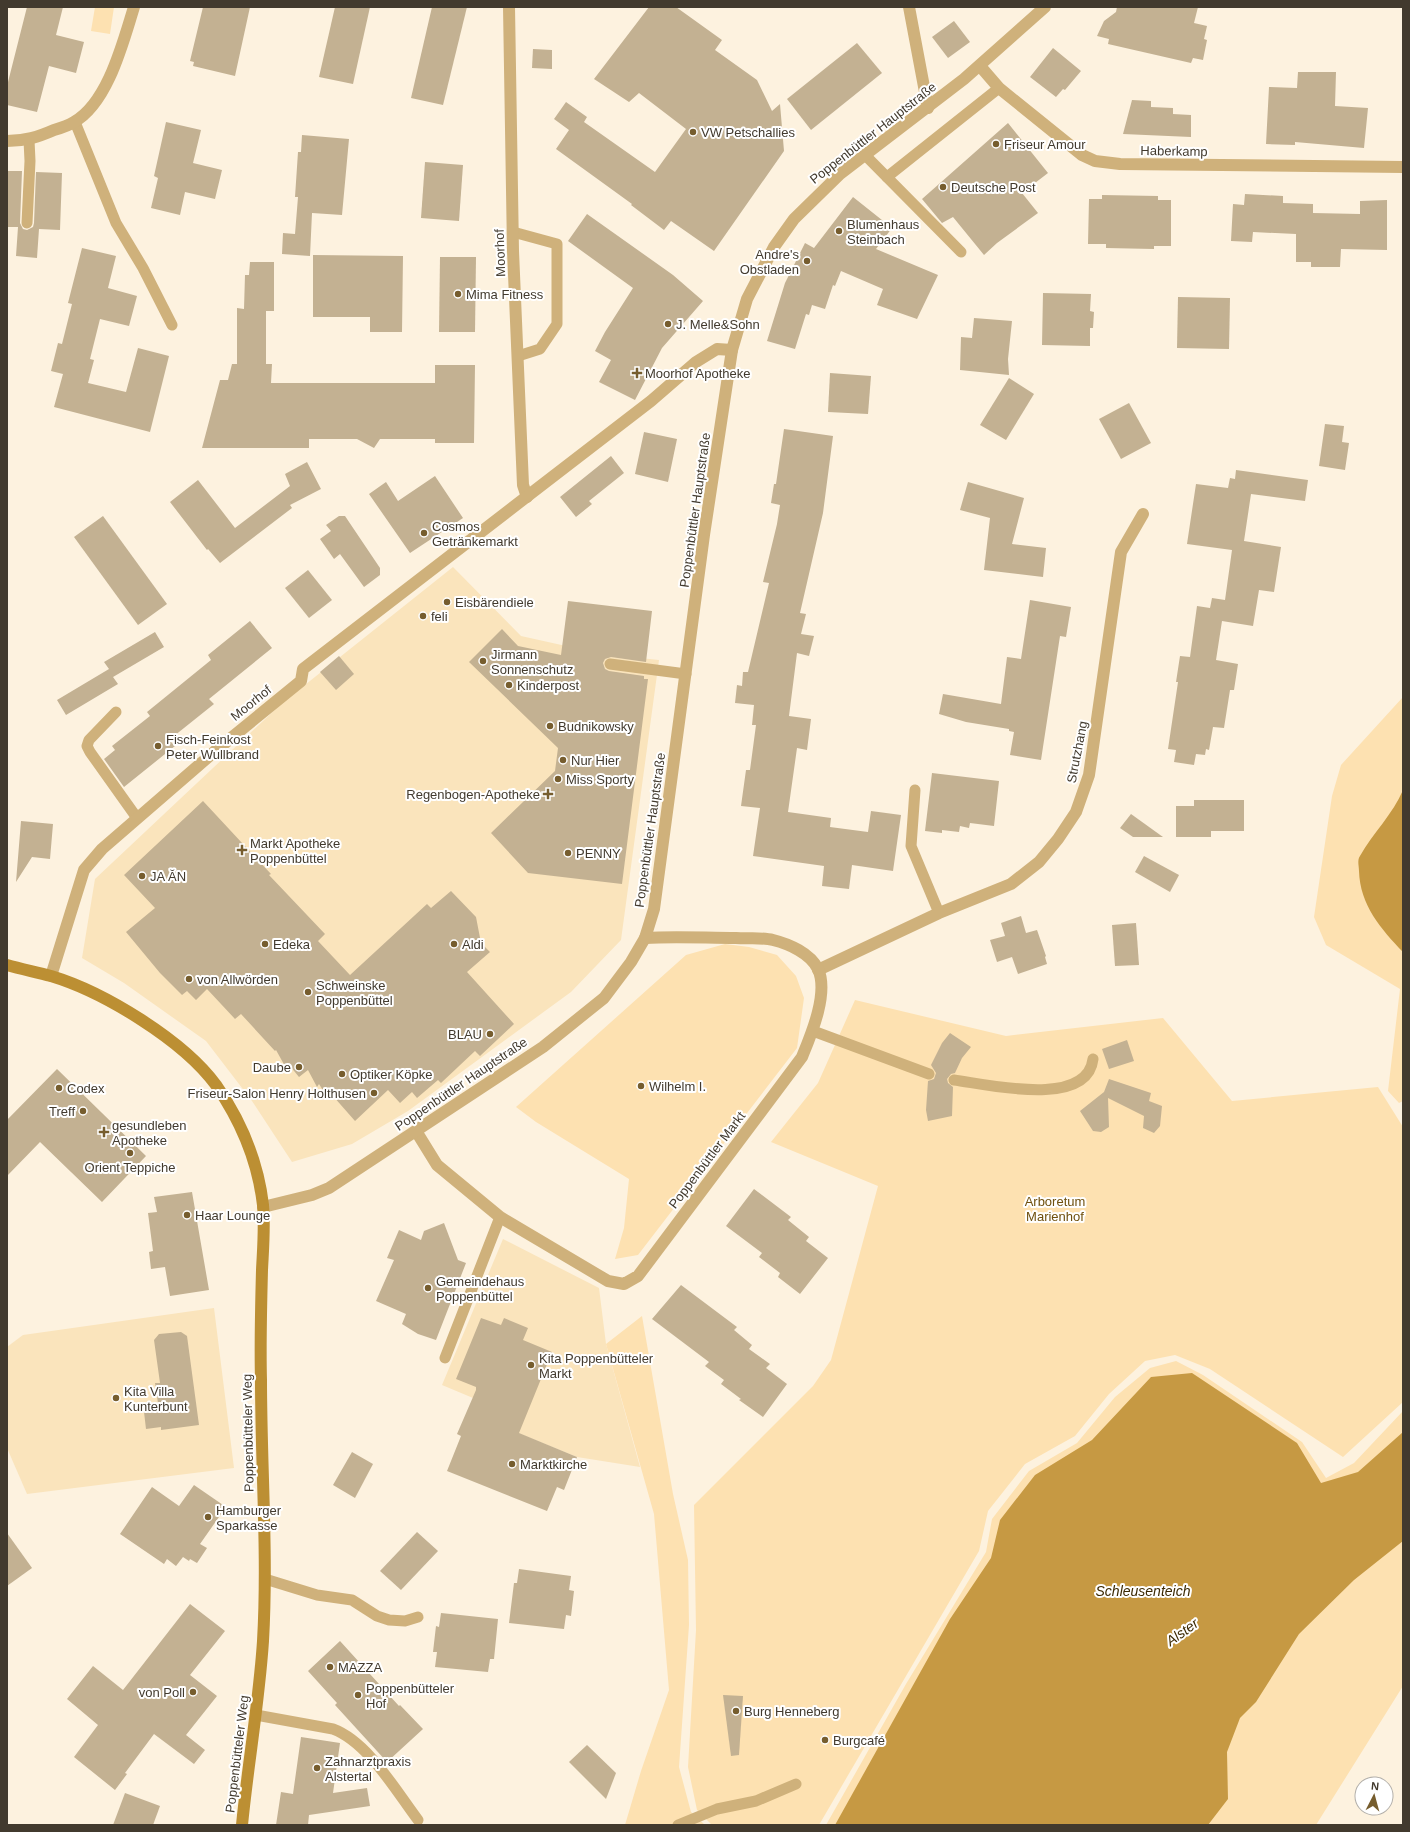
<svg xmlns="http://www.w3.org/2000/svg" width="1410" height="1832" font-family="Arial,sans-serif">
	<style>
		.built { fill: #fae4bc }
		.green { fill: #fde1b1 }
		.water { fill: #c69943 }
		.building { fill: #c3b192 }
		.lines { fill: none; stroke-linecap: round; stroke-linejoin: round }
		.service { stroke: #cfb17b; stroke-width: 11 }
		.minor { stroke: #cfb17b; stroke-width: 12 }
		.tertiary { stroke: #cfb17b; stroke-width: 12 }
		.secondary { stroke: #bc8f33; stroke-width: 12 }
		.poi-dot { fill: #765d2e; stroke: #fff; stroke-width: 1.5 }
		.labels { text-anchor: middle; dominant-baseline: central; stroke-width: 4; stroke-linejoin: round; paint-order: stroke }
		.poi-label { font-size: 13px; fill: #423a2e; stroke: #fff; text-anchor: start }
		.street-label { font-size: 13px; fill: #423a2e; stroke: #fff }
		.park-label { font-size: 13px; fill: #6f500e; stroke: #fff }
		.water-label { font-size: 14px; font-style: italic; fill: #3c2903; stroke: #fff }
	</style>
	<rect width="100%" height="100%" fill="#fdf2df"/>
	<g class="built">
		<path d="M453,567L521,636L602,654L659,660L621,940L571,992L408,1111L352,1144L292,1162L252,1101L206,1041L124,983L82,958L95,879L281,704Z"/>
		<path d="M503,1239L599,1288L606,1344L640,1467L577,1457L486,1420L473,1398L442,1385Z"/>
		<path d="M214,1308L234,1468L27,1494L7,1448V1347L23,1335Z"/>
	</g>
	<g class="green">
		<path d="M95,7H114L110,34L91,31Z"/>
		<path d="M1403,697V1101L1399,1103L1388,1091L1400,989L1326,945L1314,917L1332,796L1341,765Z"/>
		<path d="M725,944L749,947L777,955L796,976L804,998L797,1048L638,1255L615,1259L624,1228L629,1179L536,1122L516,1107L686,955Z"/>
		<path d="M855,1000L1006,1036L1163,1018L1232,1101L1378,1087L1403,1127V1402L1343,1457L1210,1369L1175,1355L1145,1361L1109,1394L1075,1436L1025,1464L988,1511L979,1551L819,1825H712L697,1810L688,1767L696,1630L694,1505L813,1386L831,1360L878,1186L771,1142L818,1083Z"/>
		<path d="M642,1316L673,1494L688,1560L689,1625L679,1767L691,1812L705,1825H625L641,1771L669,1690L654,1514L606,1344Z"/>
		<path d="M1176,1361L1203,1375L1302,1442L1326,1478L1354,1463L1403,1411V1686L1316,1825H826L906,1684L986,1552L992,1519L1029,1471L1077,1443L1115,1397L1150,1368Z"/>
	</g>
	<g class="water">
		<path d="M1403,790V952C1381,929 1360,905 1359,871C1359,866 1357,860 1360,856C1373,833 1393,814 1403,790Z"/>
		<path d="M1192,1373L1297,1443L1321,1483L1358,1472L1403,1432V1541L1354,1580L1299,1634L1256,1702L1240,1718L1227,1752L1228,1799L1208,1825H835L950,1619L991,1558L1000,1520L1035,1475L1092,1440L1151,1377Z"/>
	</g>
	<g class="building">
		<path d="M27,7H63L56,35L84,42L76,73L49,66L37,112L7,105V86Z"/>
		<path d="M203,7H250L235,76L193,66L194,62L190,61Z"/>
		<path d="M335,7H370L353,84L319,77Z"/>
		<path d="M432,7H467L443,105L411,98Z"/>
		<path d="M649,7H676L722,40L715,50L757,80L772,111L780,104L784,151L714,251L671,221L664,230L631,205L632,204L556,149L569,130L554,119L566,102L587,117L584,122L655,172L686,129L639,93L629,102L594,79Z"/>
		<path d="M1117,7H1198L1194,23L1207,26L1204,39L1207,40L1203,60L1193,58L1191,63L1108,44L1109,39L1097,36L1104,21L1116,12Z"/>
		<path d="M954,21L970,42L948,58L932,37Z"/>
		<path d="M857,43L882,73L811,130L787,99Z"/>
		<path d="M1053,48L1081,71L1065,90L1063,89L1056,97L1030,77Z"/>
		<path d="M533,49L552,50V69L532,68Z"/>
		<path d="M1298,72H1336L1335,106L1368,108L1364,148L1295,142V145L1266,144L1269,87L1297,88Z"/>
		<path d="M1132,100L1151,101V107L1173,108V114L1191,115V137L1123,134Z"/>
		<path d="M166,122L201,130L193,163L222,170L215,199L185,192L180,215L151,208L158,178L154,176Z"/>
		<path d="M1008,123L1048,173L1022,193L1038,213L997,243L984,255L953,217L942,223L922,199Z"/>
		<path d="M302,135L349,139L342,215L312,213L310,256L282,254L283,233L295,234L298,197H295L298,152H301Z"/>
		<path d="M425,162L463,165L459,221L421,218Z"/>
		<path d="M7,171H22L20,223L23,229L27,230L33,227L34,223L36,172L62,173L60,230L39,229L37,258L16,256L18,227H7Z"/>
		<path d="M1245,194L1283,196V203L1313,204V213L1360,214V201L1387,200V250L1341,249L1340,267H1311V262H1296V234L1253,232L1252,242L1231,241L1233,204L1244,205Z"/>
		<path d="M1102,195L1158,196V200H1171V246H1154V249L1106,248V244H1088L1089,199H1102Z"/>
		<path d="M853,197L892,228L876,249L938,275L917,319L877,305L883,289L841,271L835,286L833,285L825,309L812,305L809,315L806,314L795,349L767,341L785,283L805,243L814,248Z"/>
		<path d="M587,214L673,275L703,301L662,348L635,400L599,382L611,360L595,351L605,332L633,288L568,241Z"/>
		<path d="M82,248L116,256L108,288L137,296L129,326L100,319L90,359L94,360L88,383L126,392L138,348L169,356L150,432L54,407L63,374L51,371L58,343L62,344L72,304L68,303Z"/>
		<path d="M313,255L403,256L402,332H370V317H313Z"/>
		<path d="M440,257H476L475,332H439Z"/>
		<path d="M250,262H274V311H266V364H272L271,383H435V365H475L474,443H435V439H380L374,448L357,439H309V448H202L220,380H228L232,364H237V308L244,309L245,275H249Z"/>
		<path d="M1043,293L1091,294L1090,311L1094,312L1093,328H1090V346L1042,345Z"/>
		<path d="M1178,297L1230,298L1229,349L1177,348Z"/>
		<path d="M974,318L1012,321L1008,359L1009,375L960,370L961,337L972,338Z"/>
		<path d="M830,373L871,376L868,414L828,412Z"/>
		<path d="M1009,378L1034,394L1006,440L980,425Z"/>
		<path d="M1129,403L1151,443L1121,459L1099,419Z"/>
		<path d="M1325,424L1344,426L1342,442L1349,443L1345,470L1319,466Z"/>
		<path d="M784,429L833,436L823,513L800,613L806,614L801,634L814,636L809,656L797,653L789,716L811,719L807,750L797,748L788,812L831,818L830,827L868,832L871,811L901,815L893,871L852,865L849,889L822,886L824,866L753,856L760,808L741,806L746,770H750L756,725H752L754,705L735,703L737,685L742,686L743,672H748L769,583L763,582L777,524L780,505L771,503L774,484H776Z"/>
		<path d="M644,432L677,439L668,482L635,474Z"/>
		<path d="M611,456L624,473L589,501L592,504L576,517L560,497Z"/>
		<path d="M307,462L321,489L290,505L292,508L220,563L208,549L207,550L170,502L198,480L235,528L290,486L285,474Z"/>
		<path d="M1236,470L1308,480L1305,501L1251,494L1244,541L1281,547L1274,592L1259,590L1253,626L1222,621L1216,660L1238,664L1234,690H1230L1224,728L1213,727L1209,750L1206,749L1205,755L1196,754L1194,765L1174,762L1176,750L1168,749L1178,682H1176L1180,656L1190,657L1197,606L1210,608L1212,598L1225,600L1232,550L1187,544L1196,484L1228,488L1230,478L1235,479Z"/>
		<path d="M435,476L463,518L410,553L369,494L386,482L398,501Z"/>
		<path d="M968,482L1024,498L1012,544L1046,548L1043,577L984,570L990,518L960,510Z"/>
		<path d="M103,516L167,604L138,625L74,537Z"/>
		<path d="M339,516H345L380,568V575L364,587L340,554L334,559L320,539L331,531L326,525Z"/>
		<path d="M308,570L332,600L309,618L285,588Z"/>
		<path d="M1030,600L1071,607L1066,637L1060,636L1041,760L1010,755L1014,732L1009,731V729L966,722L939,714L943,694L1001,704L1007,657L1021,659Z"/>
		<path d="M568,601L652,611L646,662L611,657L605,659L603,663L605,669L609,671L644,676V679H648L622,884L528,873L491,833L555,771L558,748L469,662L502,629L518,646L561,655Z"/>
		<path d="M250,621L272,648L209,699L214,704L169,740L175,746L124,787L104,759L115,750L112,746L150,716L147,712L211,660L208,655Z"/>
		<path d="M155,632L164,647L113,677L118,684L66,715L57,700L109,669L104,662Z"/>
		<path d="M339,656L354,674L336,690L320,672Z"/>
		<path d="M932,773L999,781L994,826L970,823L969,828L960,826L959,832L942,830V833L925,831Z"/>
		<path d="M1194,800H1244V831H1211V837H1176V806H1194Z"/>
		<path d="M203,801L271,874L269,875L325,934L318,941L350,975L427,904L431,908L451,891L476,917L481,943L490,952L467,972L514,1024L480,1056L475,1051L441,1083L438,1080L417,1098L412,1092L400,1103L388,1090L355,1121L333,1096L329,1100L319,1084L317,1087L308,1070L299,1077L290,1066L286,1068L276,1050L275,1051L241,1014L235,1019L207,989L196,1000L187,991L182,995L160,973L126,932L155,908L124,875Z"/>
		<path d="M1131,814L1163,837H1133L1120,828Z"/>
		<path d="M21,821L53,824L50,859L32,857L16,882Z"/>
		<path d="M1144,856L1179,875L1170,892L1135,872Z"/>
		<path d="M1021,916L1026,933L1037,930L1046,956L1045,957L1047,964L1018,974L1012,957L997,962L990,940L1005,936L1001,923Z"/>
		<path d="M1136,923L1139,965L1115,966L1112,925Z"/>
		<path d="M950,1033L971,1047L962,1058L955,1073L951,1074L947,1079L948,1083L953,1087L952,1116L928,1121L926,1110L928,1081L934,1079L936,1073L931,1065L942,1043Z"/>
		<path d="M1127,1040L1134,1061L1109,1069L1102,1049Z"/>
		<path d="M57,1069L146,1156L102,1202L40,1142L7,1176V1120Z"/>
		<path d="M1109,1079L1151,1093L1149,1101L1162,1106L1160,1126L1154,1133L1143,1128L1144,1116L1108,1098L1109,1127L1101,1132L1093,1131L1080,1111L1104,1092Z"/>
		<path d="M754,1189L791,1217L788,1220L809,1237L806,1241L828,1258L800,1294L778,1277L780,1273L759,1257L762,1253L726,1226Z"/>
		<path d="M192,1192L209,1290L170,1296L165,1267L151,1269L149,1252L153,1251L148,1213L157,1212L154,1197Z"/>
		<path d="M444,1223L458,1260L466,1263L436,1340L418,1334L402,1324L406,1314L376,1301L394,1260L387,1258L399,1230L421,1240L424,1231Z"/>
		<path d="M681,1285L737,1327L734,1330L752,1345L749,1349L770,1364L766,1368L787,1384L763,1417L739,1400L741,1399L721,1384L724,1380L705,1366L709,1362L652,1319Z"/>
		<path d="M481,1318L501,1325L504,1318L528,1328L523,1340L552,1352L519,1433L577,1457L564,1490L557,1487L547,1511L447,1471L461,1436L457,1434L476,1390V1387L456,1379Z"/>
		<path d="M181,1332L187,1336L199,1425L161,1430V1427L146,1429L144,1412L159,1410L155,1383H160L154,1340L159,1334Z"/>
		<path d="M352,1452L373,1464L355,1498L333,1485Z"/>
		<path d="M194,1485L226,1507L200,1544L207,1548L197,1563L190,1559L189,1561L183,1557L176,1566L167,1559L164,1564L120,1534L152,1487L179,1506Z"/>
		<path d="M417,1532L438,1551L401,1590L380,1571Z"/>
		<path d="M7,1533L32,1568L7,1586Z"/>
		<path d="M519,1569L571,1576L569,1590L574,1591L571,1616L566,1615L564,1629L509,1623L514,1583H517Z"/>
		<path d="M190,1604L225,1631L190,1675L217,1696L186,1735L205,1750L194,1764L154,1734L125,1773L127,1774L115,1790L74,1757L98,1725L67,1699L93,1666L123,1690Z"/>
		<path d="M441,1613L498,1619L494,1659H490L488,1672L435,1667L437,1652H433L436,1626L439,1627Z"/>
		<path d="M340,1641L399,1706L400,1705L423,1729L387,1762L335,1705L337,1703L308,1671Z"/>
		<path d="M723,1695L743,1696L739,1755L731,1756Z"/>
		<path d="M301,1737L340,1743L333,1793L367,1788L370,1806L309,1815L308,1825H276L281,1792L293,1794Z"/>
		<path d="M587,1745L616,1773L606,1799L569,1762Z"/>
		<path d="M125,1793L160,1806L153,1825H113Z"/>
	</g>
	<g class="lines">
		<g class="service">
			<path d="M75,122L116,223L143,268L172,325"/>
			<path d="M865,155L961,252"/>
			<path d="M887,177L999,88"/>
			<path d="M27,223L30,161L29,140"/>
			<path d="M513,232L557,244V324L540,349L518,356"/>
			<path d="M610,664L686,674"/>
			<path d="M116,712L89,740L87,746L90,752L137,818"/>
			<path d="M915,790L911,846L939,913"/>
			<path d="M813,1031L929,1074"/>
			<path d="M954,1080C986,1084 1087,1109 1093,1059"/>
			<path d="M445,1358L500,1217"/>
			<path d="M265,1579L317,1595L352,1600L377,1616L389,1620L405,1621L418,1617"/>
			<path d="M256,1715L333,1729C368,1742 396,1791 418,1820"/>
			<path d="M678,1825L717,1809L756,1801L796,1784"/>
		</g>
		<g class="minor">
			<path d="M509,7L513,251L523,485L527,497"/>
			<path d="M909,7L928,108"/>
			<path d="M980,66L999,88L1082,155L1095,161L1120,164L1403,167"/>
			<path d="M7,141C25,141 38,137 54,130C61,128 68,126 74,122C108,103 123,42 134,7"/>
			<path d="M818,970L939,913L1011,884L1039,862L1058,839L1076,812L1089,775L1121,552L1143,514"/>
			<path d="M51,976L84,870L102,849L214,752L301,681L303,669L651,401L696,362L717,349L732,350"/>
			<path d="M416,1131L437,1165L500,1217L608,1281L624,1284L638,1276L802,1057C811,1035 829,993 818,969C810,953 789,944 773,940C762,937 748,939 736,938C706,938 675,936 645,938"/>
		</g>
		<path class="tertiary" d="M263,1207L312,1195L329,1188L543,1047L604,998L631,962L645,938L654,909L704,535L732,350L747,299L774,247L794,219L840,174L964,79L1045,7"/>
		<path class="secondary" d="M7,965C21,969 36,972 51,976C104,992 183,1040 216,1085C241,1121 258,1162 263,1205C265,1227 263,1249 262,1270C261,1307 260,1344 261,1380C261,1467 268,1554 263,1641C259,1703 248,1763 242,1825"/>
	</g>
	<g class="poi-dot">
		<circle cx="693" cy="132" r="4"/>
		<circle cx="996" cy="144" r="4"/>
		<circle cx="943" cy="187" r="4"/>
		<circle cx="839" cy="231" r="4"/>
		<circle cx="807" cy="261" r="4"/>
		<circle cx="458" cy="294" r="4"/>
		<circle cx="668" cy="324" r="4"/>
		<path d="M635 367h4v4h4v4h-4v4h-4v-4h-4v-4h4z"/>
		<circle cx="424" cy="533" r="4"/>
		<circle cx="447" cy="602" r="4"/>
		<circle cx="423" cy="616" r="4"/>
		<circle cx="483" cy="661" r="4"/>
		<circle cx="509" cy="685" r="4"/>
		<circle cx="550" cy="726" r="4"/>
		<circle cx="158" cy="746" r="4"/>
		<circle cx="563" cy="760" r="4"/>
		<circle cx="558" cy="779" r="4"/>
		<path d="M546 788h4v4h4v4h-4v4h-4v-4h-4v-4h4z"/>
		<path d="M240 844h4v4h4v4h-4v4h-4v-4h-4v-4h4z"/>
		<circle cx="568" cy="853" r="4"/>
		<circle cx="142" cy="876" r="4"/>
		<circle cx="265" cy="944" r="4"/>
		<circle cx="454" cy="944" r="4"/>
		<circle cx="189" cy="979" r="4"/>
		<circle cx="308" cy="992" r="4"/>
		<circle cx="490" cy="1034" r="4"/>
		<circle cx="299" cy="1067" r="4"/>
		<circle cx="342" cy="1074" r="4"/>
		<circle cx="641" cy="1086" r="4"/>
		<circle cx="59" cy="1088" r="4"/>
		<circle cx="374" cy="1093" r="4"/>
		<circle cx="83" cy="1111" r="4"/>
		<path d="M102 1126h4v4h4v4h-4v4h-4v-4h-4v-4h4z"/>
		<circle cx="130" cy="1153" r="4"/>
		<circle cx="187" cy="1215" r="4"/>
		<circle cx="428" cy="1288" r="4"/>
		<circle cx="531" cy="1365" r="4"/>
		<circle cx="116" cy="1398" r="4"/>
		<circle cx="512" cy="1464" r="4"/>
		<circle cx="208" cy="1517" r="4"/>
		<circle cx="330" cy="1667" r="4"/>
		<circle cx="193" cy="1692" r="4"/>
		<circle cx="358" cy="1695" r="4"/>
		<circle cx="736" cy="1711" r="4"/>
		<circle cx="825" cy="1740" r="4"/>
		<circle cx="317" cy="1768" r="4"/>
	</g>
	<g class="labels">
		<g class="poi-label">
			<text x="701" y="132">VW Petschallies</text>
			<text x="1004" y="144">Friseur Amour</text>
			<text x="951" y="187">Deutsche Post</text>
			<text x="847" y="224">Blumenhaus<tspan x="847" dy="15">Steinbach</tspan></text>
			<text x="799" y="254" text-anchor="end">Andre's<tspan x="799" dy="15">Obstladen</tspan></text>
			<text x="466" y="294">Mima Fitness</text>
			<text x="676" y="324">J. Melle&amp;Sohn</text>
			<text x="645" y="373">Moorhof Apotheke</text>
			<text x="432" y="526">Cosmos<tspan x="432" dy="15">Getränkemarkt</tspan></text>
			<text x="455" y="602">Eisbärendiele</text>
			<text x="431" y="616">feli</text>
			<text x="491" y="654">Jirmann<tspan x="491" dy="15">Sonnenschutz</tspan></text>
			<text x="517" y="685">Kinderpost</text>
			<text x="558" y="726">Budnikowsky</text>
			<text x="166" y="739">Fisch-Feinkost<tspan x="166" dy="15">Peter Wullbrand</tspan></text>
			<text x="571" y="760">Nur Hier</text>
			<text x="566" y="779">Miss Sporty</text>
			<text x="540" y="794" text-anchor="end">Regenbogen-Apotheke</text>
			<text x="250" y="843">Markt Apotheke<tspan x="250" dy="15">Poppenbüttel</tspan></text>
			<text x="576" y="853">PENNY</text>
			<text x="150" y="876">JA ĂN</text>
			<text x="273" y="944">Edeka</text>
			<text x="462" y="944">Aldi</text>
			<text x="197" y="979">von Allwörden</text>
			<text x="316" y="985">Schweinske<tspan x="316" dy="15">Poppenbüttel</tspan></text>
			<text x="482" y="1034" text-anchor="end">BLAU</text>
			<text x="291" y="1067" text-anchor="end">Daube</text>
			<text x="350" y="1074">Optiker Köpke</text>
			<text x="649" y="1086">Wilhelm I.</text>
			<text x="67" y="1088">Codex</text>
			<text x="366" y="1093" text-anchor="end">Friseur-Salon Henry Holthusen</text>
			<text x="75" y="1111" text-anchor="end">Treff</text>
			<text x="112" y="1125">gesundleben<tspan x="112" dy="15">Apotheke</tspan></text>
			<text x="130" y="1167" text-anchor="middle">Orient Teppiche</text>
			<text x="195" y="1215">Haar Lounge</text>
			<text x="436" y="1281">Gemeindehaus<tspan x="436" dy="15">Poppenbüttel</tspan></text>
			<text x="539" y="1358">Kita Poppenbütteler<tspan x="539" dy="15">Markt</tspan></text>
			<text x="124" y="1391">Kita Villa<tspan x="124" dy="15">Kunterbunt</tspan></text>
			<text x="520" y="1464">Marktkirche</text>
			<text x="216" y="1510">Hamburger<tspan x="216" dy="15">Sparkasse</tspan></text>
			<text x="338" y="1667">MAZZA</text>
			<text x="366" y="1688">Poppenbütteler<tspan x="366" dy="15">Hof</tspan></text>
			<text x="185" y="1692" text-anchor="end">von Poll</text>
			<text x="744" y="1711">Burg Henneberg</text>
			<text x="833" y="1740">Burgcafé</text>
			<text x="325" y="1761">Zahnarztpraxis<tspan x="325" dy="15">Alstertal</tspan></text>
		</g>
		<g class="street-label">
			<text transform="translate(873 133) rotate(-38)">Poppenbüttler Hauptstraße</text>
			<text transform="translate(1174 151) rotate(1)">Haberkamp</text>
			<text transform="translate(500 253) rotate(-92)">Moorhof</text>
			<text transform="translate(695 510) rotate(-82)">Poppenbüttler Hauptstraße</text>
			<text transform="translate(251 703) rotate(-39)">Moorhof</text>
			<text transform="translate(1077 752) rotate(-79)">Strutzhang</text>
			<text transform="translate(650 830) rotate(-82)">Poppenbüttler Hauptstraße</text>
			<text transform="translate(461 1084) rotate(-34)">Poppenbüttler Hauptstraße</text>
			<text transform="translate(707 1160) rotate(-53)">Poppenbüttler Markt</text>
			<text transform="translate(248 1433) rotate(-91)">Poppenbütteler Weg</text>
			<text transform="translate(237 1754) rotate(-83)">Poppenbütteler Weg</text>
		</g>
		<g class="park-label">
			<text x="1055" y="1201">Arboretum<tspan x="1055" dy="15">Marienhof</tspan></text>
		</g>
		<g class="water-label">
			<text x="1143" y="1591">Schleusenteich</text>
			<text transform="translate(1182 1632) rotate(-36)">Alster</text>
		</g>
	</g>
	<rect width="1410" height="1832" fill="none" stroke="#423a2e" stroke-width="16"/>
	<g transform="translate(1374 1796) rotate(6)"><circle r="19" fill="#ffffff" stroke="#b3b0ab"/>
	<path d="M0-3L7 15L0 10L-7 15Z" fill="#765d2e"/>
	<text y="-6" font-size="11" font-weight="bold" text-anchor="middle" fill="#423a2e">N</text>
	</g>
</svg>
